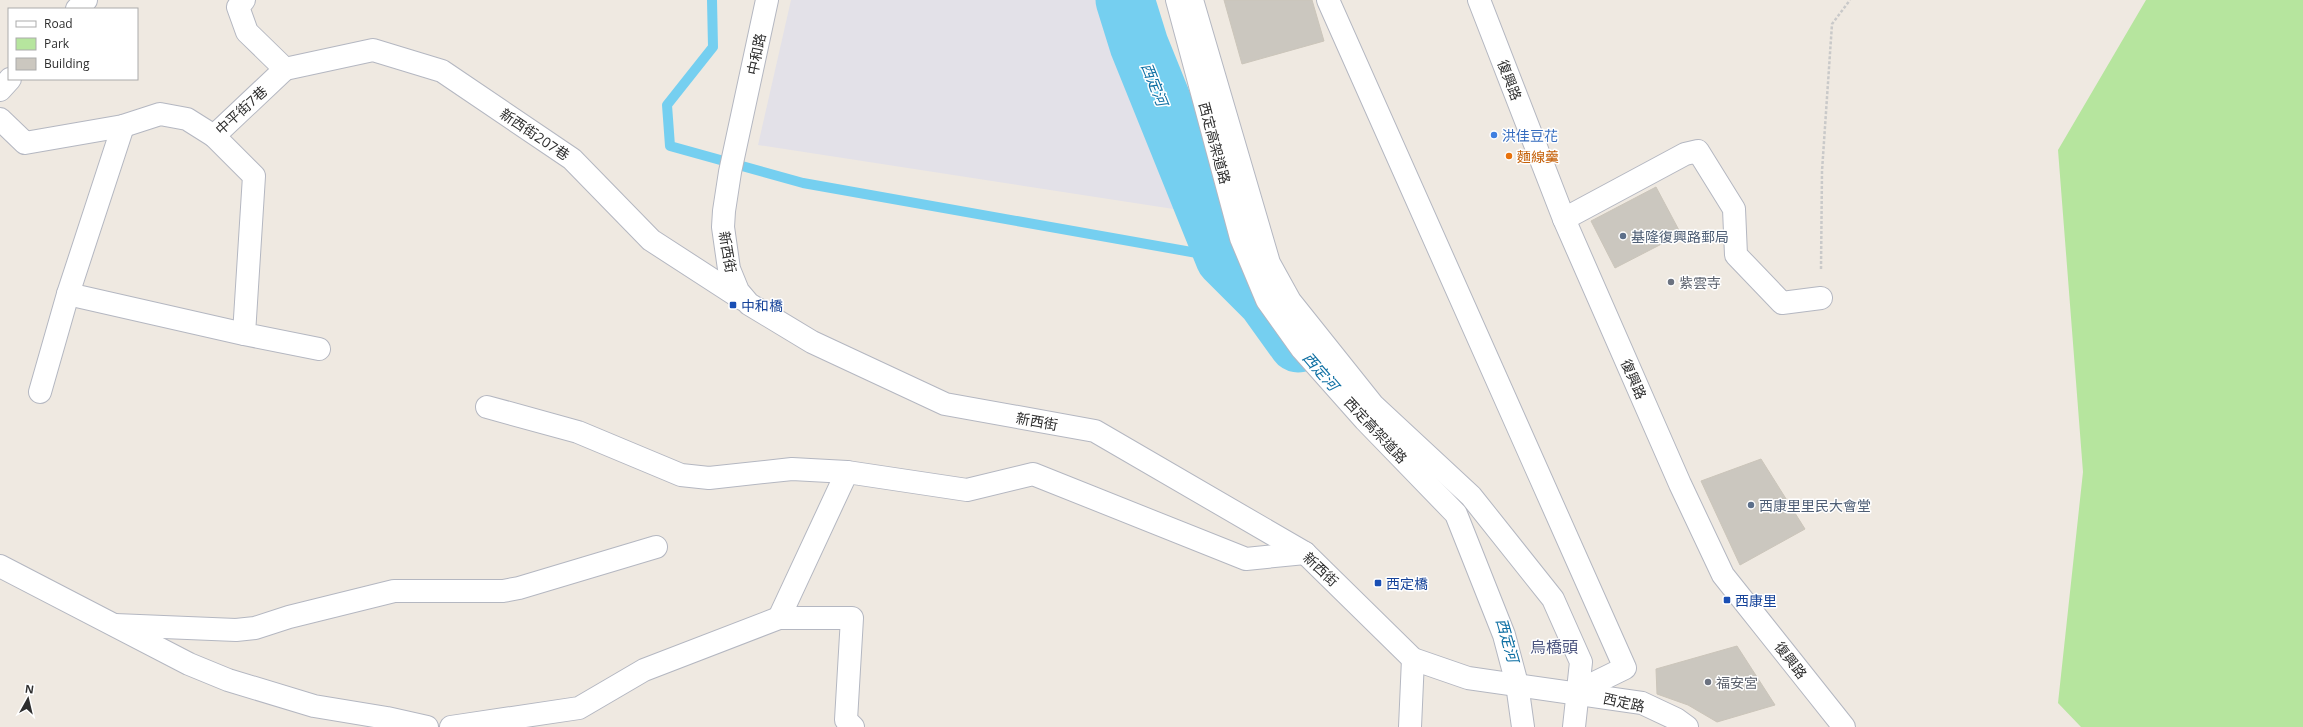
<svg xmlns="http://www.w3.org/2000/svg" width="2303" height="727" font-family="'Open Sans','Noto Sans TC',sans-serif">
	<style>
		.industrial { fill: #e3e1e8 }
		.green { fill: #b6e59e }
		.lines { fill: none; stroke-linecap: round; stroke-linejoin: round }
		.stream { stroke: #75cff0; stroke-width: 10 }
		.river { stroke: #75cff0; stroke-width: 59 }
		.building { fill: #cbc7bf; stroke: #cbc5ba }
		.minor-casing { stroke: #b4b7c1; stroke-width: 24 }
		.path { stroke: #c9c9c9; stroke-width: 2.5; stroke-dasharray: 3 2; stroke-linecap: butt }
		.minor { stroke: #fff; stroke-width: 22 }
		.shop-dot { fill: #3f7fe0; stroke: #fff; stroke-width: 1.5 }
		.food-dot { fill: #e8710a; stroke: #fff; stroke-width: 1.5 }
		.service-dot { fill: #5c6f8a; stroke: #fff; stroke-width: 1.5 }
		.worship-dot { fill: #6b7280; stroke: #fff; stroke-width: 1.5 }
		.transit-dot { fill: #1a4fb4; stroke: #fff; stroke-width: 1.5 }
		.labels { text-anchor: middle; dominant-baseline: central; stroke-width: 3; stroke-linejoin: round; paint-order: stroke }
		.street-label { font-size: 14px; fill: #2e2e2e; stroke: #fff }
		.shop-label { font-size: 14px; fill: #366cbe; stroke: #fff; text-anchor: start }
		.food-label { font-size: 14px; fill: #c56008; stroke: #fff; text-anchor: start }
		.service-label { font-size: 14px; fill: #4e5e75; stroke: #fff; text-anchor: start }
		.worship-label { font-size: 14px; fill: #5b616d; stroke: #fff; text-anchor: start }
		.transit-label { font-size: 14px; fill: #164399; stroke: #fff; text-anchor: start }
		.water-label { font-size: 15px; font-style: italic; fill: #0d6fa3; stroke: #fff }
		.quarter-label { font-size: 16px; fill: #4d5680; stroke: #fff }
	</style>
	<rect width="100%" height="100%" fill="#efe9e1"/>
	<path class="industrial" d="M791,0H1130L1180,210L758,145Z"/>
	<path class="green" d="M2146,0H2303V727H2081L2058,703L2083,472L2058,150Z"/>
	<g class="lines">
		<path class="stream" d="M712,0L713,47L667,105L670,146L803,183L1225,258"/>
		<path class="river" d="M1125,0L1139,45L1225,258L1267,300L1298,343"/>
	</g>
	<g class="building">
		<path d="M1224,0H1312L1324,41L1242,64Z"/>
		<path d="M1656,187L1681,234L1615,268L1591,221Z"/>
		<path d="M1761,459L1805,529L1740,565L1701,481Z"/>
		<path d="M1737,646L1775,705L1717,722L1688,705L1657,694L1656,669Z"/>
	</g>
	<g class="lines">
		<g class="minor-casing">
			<g id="minor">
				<path d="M767,0L730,172L724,211L723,227L729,269L738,291L749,304L812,342L945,404L1095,431L1305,553L1413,659L1468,678L1642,703L1676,719L1687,727"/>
				<path d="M1177,0L1241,238L1267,300L1302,349L1365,420L1456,514L1504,635L1517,684L1523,727"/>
				<path d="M1192,0L1269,263L1290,301L1373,405L1471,496L1553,599L1581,662L1574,727"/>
				<path d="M1328,0L1625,668L1576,692"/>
				<path d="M1479,0L1564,219L1680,484L1723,575L1844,727"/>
				<path d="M77,9L86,0"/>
				<path d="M285,69L373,50L442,71L572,159L651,240L742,299"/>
				<path d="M0,90L10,79"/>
				<path d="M0,119L25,143L123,126L160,114L187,119L214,136L285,69L247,32L238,7L244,0"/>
				<path d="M214,136L254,176L244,334L319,349"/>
				<path d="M1564,219L1685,154L1698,151L1734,209L1736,255L1782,303L1821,298"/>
				<path d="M68,294L244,334"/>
				<path d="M40,392L68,294L123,126"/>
				<path d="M487,407L578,432L681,475L709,478L792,469L847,472L967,490L1033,474L1246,559L1305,553"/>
				<path d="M0,566L189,664L228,680L314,706L387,718L427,727"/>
				<path d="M779,618L847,472"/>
				<path d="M115,625L236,630L255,628L289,617L394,591H503L519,588L656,547"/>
				<path d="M451,727L579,708L644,670L779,618H852L846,720L853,727"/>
				<path d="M1410,727L1413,659"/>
			</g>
		</g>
		<path class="path" d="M1821,269L1822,171L1832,24L1850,0"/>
		<use href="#minor" class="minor"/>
	</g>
	<circle class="shop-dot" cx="1494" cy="135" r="4"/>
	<circle class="food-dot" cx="1509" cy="156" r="4"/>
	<g class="service-dot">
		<circle cx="1623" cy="236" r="4"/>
		<circle cx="1751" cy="505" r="4"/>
	</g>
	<g class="worship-dot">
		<circle cx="1671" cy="282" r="4"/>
		<circle cx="1708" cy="682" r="4"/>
	</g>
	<g class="transit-dot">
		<rect x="729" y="301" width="8" height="8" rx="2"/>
		<rect x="1374" y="579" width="8" height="8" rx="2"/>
		<rect x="1723" y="596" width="8" height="8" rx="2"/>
	</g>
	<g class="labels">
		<g class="street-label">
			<text transform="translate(756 54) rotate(-78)">中和路</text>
			<text transform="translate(1510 80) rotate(69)">復興路</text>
			<text transform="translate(241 110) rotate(-42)">中平街7巷</text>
			<text transform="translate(535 134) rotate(34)">新西街207巷</text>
			<text transform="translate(1215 143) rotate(75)">西定高架道路</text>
			<text transform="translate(728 252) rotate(80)">新西街</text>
			<text transform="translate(1634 379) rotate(66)">復興路</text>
			<text transform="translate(1037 421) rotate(10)">新西街</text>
			<text transform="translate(1376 430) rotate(47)">西定高架道路</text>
			<text transform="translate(1321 569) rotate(43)">新西街</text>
			<text transform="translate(1791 660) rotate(52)">復興路</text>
			<text transform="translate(1624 702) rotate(12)">西定路</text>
		</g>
		<g class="shop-label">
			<text x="1502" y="135">洪佳豆花</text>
		</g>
		<g class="food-label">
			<text x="1517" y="156">麵線羹</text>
		</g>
		<g class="service-label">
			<text x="1631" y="236">基隆復興路郵局</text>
			<text x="1759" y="505">西康里里民大會堂</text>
		</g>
		<g class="worship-label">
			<text x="1679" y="282">紫雲寺</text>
			<text x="1716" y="682">福安宮</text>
		</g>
		<g class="transit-label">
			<text x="741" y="305">中和橋</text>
			<text x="1386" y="583">西定橋</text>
			<text x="1735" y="600">西康里</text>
		</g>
		<g class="water-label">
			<text transform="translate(1155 84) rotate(68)">西定河</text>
			<text transform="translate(1321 371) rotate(49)">西定河</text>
			<text transform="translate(1508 640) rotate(74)">西定河</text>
		</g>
		<g class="quarter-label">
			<text x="1554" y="647">烏橋頭</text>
		</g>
	</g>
	<rect x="8" y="8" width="130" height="72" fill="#ffffff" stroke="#ababab"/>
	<rect x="16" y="21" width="20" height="6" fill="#ffffff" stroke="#ababab"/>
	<text x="44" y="28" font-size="12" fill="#2e2e2e">Road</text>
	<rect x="16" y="38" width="20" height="12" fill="#b6e59e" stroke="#ababab"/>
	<text x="44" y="48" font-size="12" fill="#2e2e2e">Park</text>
	<rect x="16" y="58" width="20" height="12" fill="#cbc7bf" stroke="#ababab"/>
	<text x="44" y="68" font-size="12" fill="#2e2e2e">Building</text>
	<g transform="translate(28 699) rotate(8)" stroke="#ffffff" stroke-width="3" paint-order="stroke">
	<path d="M0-3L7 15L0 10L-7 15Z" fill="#2e2e2e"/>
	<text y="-6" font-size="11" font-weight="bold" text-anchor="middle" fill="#2e2e2e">N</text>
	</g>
</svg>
